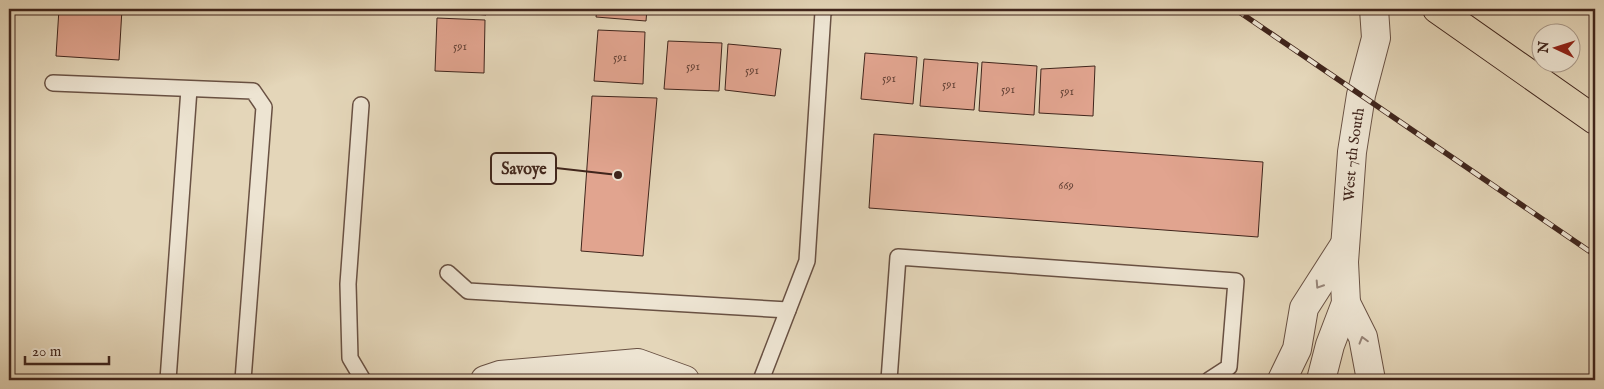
<svg xmlns="http://www.w3.org/2000/svg" width="1604" height="389" font-family="'IM FELL English',serif">
	<style>
		.building { fill: #e1a48f; stroke: #40251c }
		.lines { fill: none; stroke-linecap: round; stroke-linejoin: round }
		.service-casing { stroke: #695143; stroke-width: 18 }
		.minor-casing { stroke: #695143; stroke-width: 30 }
		.tertiary-casing { stroke: #695143; stroke-width: 30 }
		.primary-casing { stroke: #40251c; stroke-width: 30 }
		.service { stroke: #ede4d2; stroke-width: 15 }
		.minor { stroke: #ede4d2; stroke-width: 28 }
		.tertiary { stroke: #ede4d2; stroke-width: 28 }
		.primary { stroke: #e4d6b9; stroke-width: 28 }
		.rail-casing { stroke: #40251c; stroke-width: 5.5 }
		.rail { stroke: #ede4d2; stroke-width: 4; stroke-dasharray: 11; stroke-linecap: butt }
		.oneway { stroke: #968477 }
		.labels { text-anchor: middle; dominant-baseline: central; stroke-width: 4; stroke-linejoin: round; paint-order: stroke }
		.number-label { font-size: 12px; fill: #684539 }
		.street-label { font-size: 15px; fill: #40251c; stroke: #ede4d2 }
		.leader { fill: none; stroke: #40251c; stroke-width: 2 }
		.callout-dot { fill: #40251c; stroke: #ede4d2; stroke-width: 2 }
		.callout { fill: #ede4d2; stroke: #40251c; stroke-width: 2 }
		.callout-label { font-size: 16px; text-anchor: middle; font-weight: bold; fill: #40251c }
	</style>
	<rect width="100%" height="100%" fill="#e4d6b9"/>
	<filter id="stains"><feTurbulence type="fractalNoise" baseFrequency=".004" numOctaves="4"/><feColorMatrix values="0 0 0 0 .2 0 0 0 0 .09 0 0 0 0 .02 0 0 0 .5 -.17"/></filter>
	<radialGradient id="worn" r=".72"><stop offset=".6" stop-color="#630" stop-opacity="0"/><stop offset="1" stop-color="#630" stop-opacity=".3"/></radialGradient>
	<g class="building">
		<path d="M59,9H122L119,60L56,56Z"/>
		<path d="M438,9H486V15L438,11Z"/>
		<path d="M597,9H647L646,21L596,17Z"/>
		<path d="M437,18L485,20L484,73L435,71Z"/>
		<path d="M598,30L645,32L643,84L594,81Z"/>
		<path d="M668,41L722,43L719,91L664,89Z"/>
		<path d="M728,44L781,49L775,96L725,90Z"/>
		<path d="M865,53L917,57L913,104L861,99Z"/>
		<path d="M924,59L978,63L974,110L920,106Z"/>
		<path d="M982,62L1037,66L1034,115L979,111Z"/>
		<path d="M1095,66L1093,116L1039,113L1041,69Z"/>
		<path d="M592,96L657,98L643,256L581,251Z"/>
		<path d="M874,134L1263,162L1258,237L869,208Z"/>
	</g>
	<g class="lines">
		<g class="service-casing">
			<g id="service">
				<path d="M53,83L253,91L264,107L243,380"/>
				<path d="M361,105L348,284L350,358L363,380"/>
				<path d="M448,273L468,291L788,310"/>
				<path d="M168,380L189,89"/>
				<path d="M761,380L807,261L823,12L826,9"/>
				<path d="M889,380L898,257L1236,281L1229,367L1209,380"/>
			</g>
		</g>
		<g class="minor-casing">
			<path id="minor" d="M485,380L500,375L638,363L685,380"/>
		</g>
		<g class="tertiary-casing">
			<g id="tertiary">
				<path d="M1346,303L1363,337L1371,380"/>
				<path d="M1282,380L1297,349L1304,308L1345,244"/>
				<path id="s1" d="M1321,380L1330,345L1346,303L1344,262L1352,152L1361,95L1376,38L1374,9"/>
			</g>
		</g>
		<g class="primary-casing">
			<path id="primary" d="M1437,9L1595,120"/>
		</g>
		<use href="#service" class="service"/>
		<use href="#minor" class="minor"/>
		<use href="#tertiary" class="tertiary"/>
		<use href="#primary" class="primary"/>
		<g class="rail-casing">
			<path id="rail" d="M1235,9L1595,255"/>
		</g>
		<use href="#rail" class="rail"/>
	</g>
	<defs><path id="oneway-chevron" d="M-2-3.5L2.5 0L-2 3.5" fill="none" stroke-width="1.6" stroke-linecap="round" stroke-linejoin="round" transform="scale(1.25)"/></defs>
	<g class="oneway">
		<use href="#oneway-chevron" transform="translate(1319 285) rotate(123)"/>
		<use href="#oneway-chevron" transform="translate(1363 340) rotate(-106)"/>
	</g>
	<g class="labels">
		<g class="number-label">
			<text x="460" y="46">591</text>
			<text x="620" y="57">591</text>
			<text x="693" y="66">591</text>
			<text x="752" y="70">591</text>
			<text x="889" y="78">591</text>
			<text x="949" y="84">591</text>
			<text x="1008" y="89">591</text>
			<text x="1067" y="91">591</text>
			<text x="1066" y="185">669</text>
		</g>
		<g class="street-label">
			<text stroke="none"><textPath href="#s1" startOffset="230">West 7th South</textPath></text>
		</g>
	</g>
	<path class="leader" d="M618 175L556 168"/>
	<circle class="callout-dot" cx="618" cy="175" r="5"/>
	<rect class="callout" x="491" y="153" width="65" height="31" rx="5"/>
	<g class="callout-label">
		<text x="524" y="174">Savoye</text>
	</g>
	<rect width="1604" height="389" fill="none" stroke="#e4d6b9" stroke-width="30"/>
	<rect x="10" y="10" width="1584" height="369" fill="none" stroke="#40251c" stroke-width="2.5"/>
	<rect x="15" y="15" width="1574" height="359" fill="none" stroke="#40251c"/>
	<g transform="translate(1556 48) rotate(274)"><circle r="24" fill="#ede4d2" stroke="#a89889"/>
	<path d="M0-4L9 19L0 12L-9 19Z" fill="#8f2418"/>
	<text y="-8" font-size="14" font-weight="bold" text-anchor="middle" fill="#40251c">N</text>
	</g>
	<path d="M25 356v8h84v-8" fill="none" stroke="#40251c" stroke-width="2.5"/>
	<text x="32" y="356" font-size="15" fill="#40251c" stroke="#ede4d2" stroke-width="4" paint-order="stroke">20 m</text>
	<rect width="100%" height="100%" filter="url(#stains)"/>
	<rect width="100%" height="100%" fill="url(#worn)"/>
</svg>
